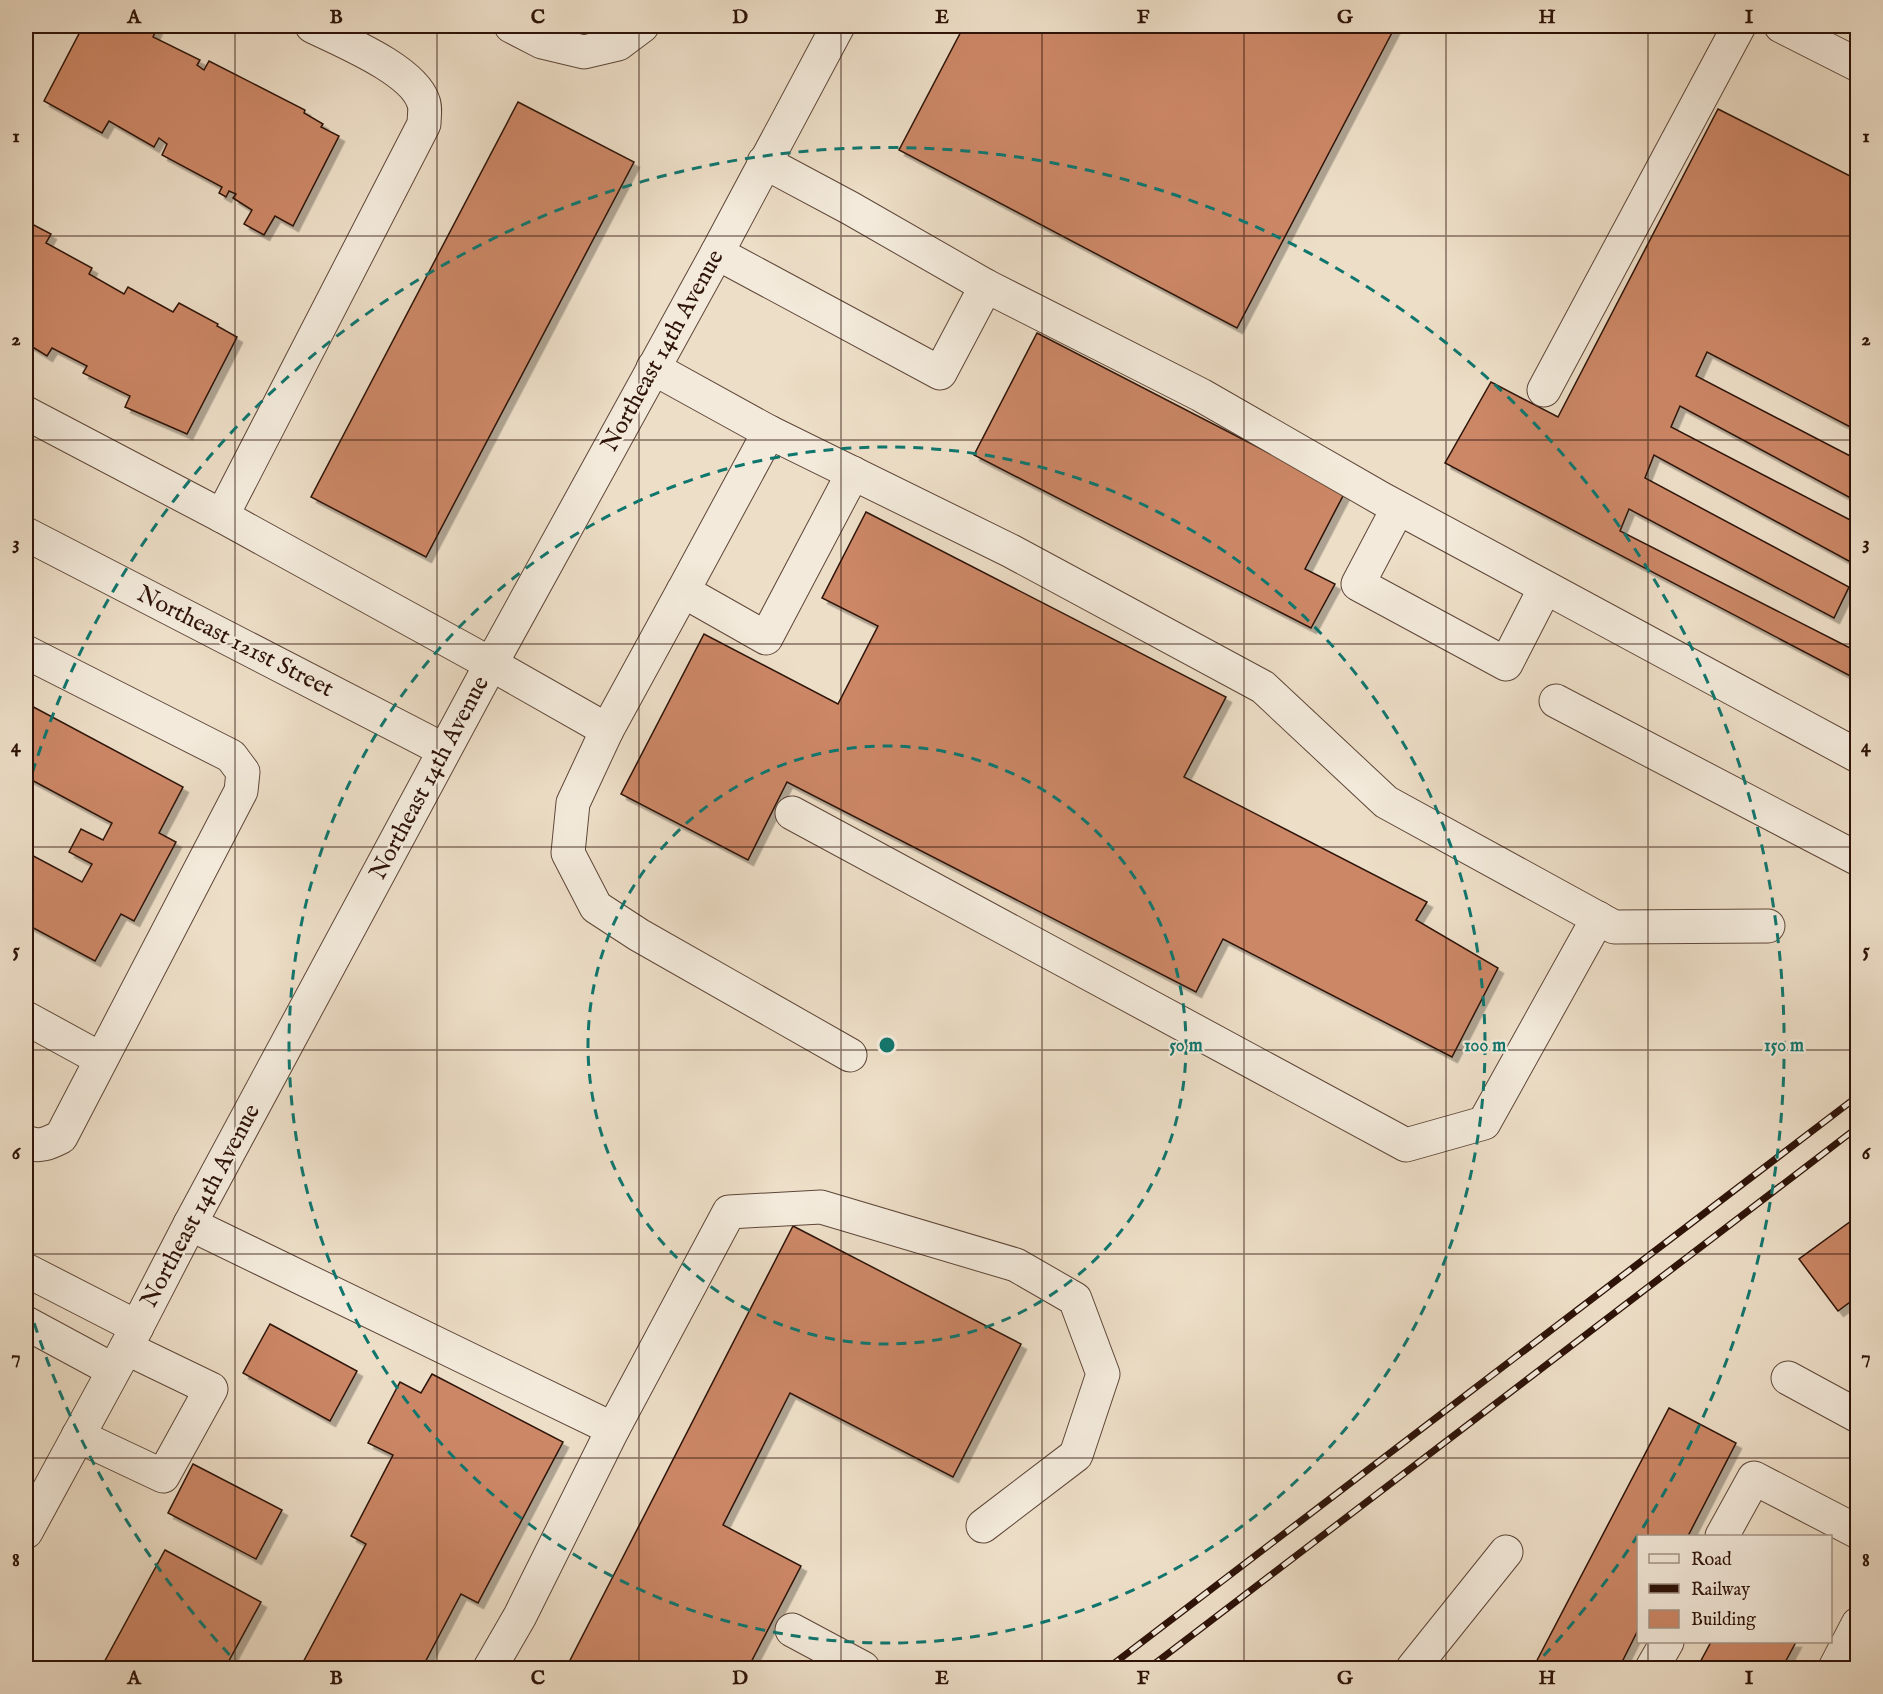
<svg xmlns="http://www.w3.org/2000/svg" width="1883" height="1694" font-family="'IM FELL English',serif">
	<style>
		.building { fill: #cc8766; stroke: #2e1308; stroke-width: 1.5; filter: url(#shadow) }
		.lines { fill: none; stroke-linecap: round; stroke-linejoin: round }
		.minor-casing { stroke: #5e4638; stroke-width: 35 }
		.minor { stroke: #f3eadb; stroke-width: 33 }
		.rail-casing { stroke: #2e1308; stroke-width: 7 }
		.rail { stroke: #f3eadb; stroke-width: 4.5; stroke-dasharray: 14; stroke-linecap: butt }
		.grid { fill: none; stroke: #2e1308; stroke-width: 1.5; stroke-opacity: 0.55 }
		.ring { fill: none; stroke: #0f766e; stroke-width: 3; stroke-dasharray: 10 8 }
		.labels { text-anchor: middle; dominant-baseline: central; stroke-width: 4.5; stroke-linejoin: round; paint-order: stroke }
		.street-label { font-size: 24px; fill: #2e1308; stroke: #f3eadb }
		.centre { fill: #0f766e; stroke: #f3eadb; stroke-width: 3 }
		.ring-label { font-size: 18px; text-anchor: middle; font-weight: bold; fill: #0f766e; stroke: #f3eadb; stroke-width: 4.5; stroke-linejoin: round; paint-order: stroke }
		.neatline { fill: none; stroke: #2e1308; stroke-width: 2 }
		.grid-label { font-size: 20px; text-anchor: middle; font-weight: bold; fill: #2e1308 }
	</style>
	<defs>
		<filter id="shadow"><feDropShadow dx="5.5" dy="5.5" stdDeviation="0" flood-color="#0004"/></filter>
	</defs>
	<rect width="100%" height="100%" fill="#eddec7"/>
	<filter id="stains"><feTurbulence type="fractalNoise" baseFrequency=".00333" numOctaves="4"/><feColorMatrix values="0 0 0 0 .2 0 0 0 0 .09 0 0 0 0 .02 0 0 0 .5 -.17"/></filter>
	<radialGradient id="worn" r=".72"><stop offset=".6" stop-color="#630" stop-opacity="0"/><stop offset="1" stop-color="#630" stop-opacity=".3"/></radialGradient>
	<g class="building">
		<path d="M83,26H158L153,37L200,60L197,65L204,70L209,61L305,110L304,113L323,124L321,127L339,136L293,226L275,216L264,235L244,224L252,210L233,198L236,194L229,191L226,197L219,193L222,187L162,155L167,144L159,138L154,147L109,121L102,133L44,101Z"/>
		<path d="M964,26H1392L1395,27L1237,328L899,150Z"/>
		<path d="M518,102L634,162L426,557L311,497Z"/>
		<path d="M1718,109L1858,180V431L1707,352L1696,376L1858,460V502L1680,406L1671,427L1858,524V566L1654,455L1645,478L1849,587L1834,618L1629,509L1620,531L1858,652V680L1445,463L1491,382L1558,417Z"/>
		<path d="M26,224L31,226L32,224L51,234L46,243L92,268L89,274L124,294L128,287L173,312L179,303L218,324L217,326L237,337L187,434L125,407L130,396L83,373L87,366L52,348L47,356L26,343Z"/>
		<path d="M1037,333L1345,492L1305,569L1335,584L1311,628L974,455Z"/>
		<path d="M866,512L1226,697L1184,777L1427,902L1416,920L1498,968L1452,1057L1223,939L1196,992L787,782L748,860L621,794L704,634L838,704L878,626L822,598Z"/>
		<path d="M26,703L183,787L159,833L176,842L134,921L121,914L95,961L26,924V852L82,882L92,864L69,852L81,829L103,840L112,823L26,777Z"/>
		<path d="M1858,1216V1296L1838,1311L1799,1259Z"/>
		<path d="M793,1226L1021,1344L953,1477L790,1393L723,1525L801,1566L748,1668H566Z"/>
		<path d="M270,1324L357,1371L330,1421L243,1373Z"/>
		<path d="M432,1374L563,1442L478,1603L461,1594L422,1668H300L366,1544L351,1536L393,1455L368,1443L400,1382L421,1393Z"/>
		<path d="M1669,1408L1736,1443L1688,1536H1638V1630L1619,1668H1533Z"/>
		<path d="M193,1464L282,1510L256,1559L168,1513Z"/>
		<path d="M165,1550L261,1602L225,1668H101Z"/>
		<path d="M1711,1642H1796L1782,1668H1697Z"/>
	</g>
	<g class="lines">
		<g class="minor-casing">
			<g id="minor">
				<path d="M511,26L542,42L584,52L618,44L642,26"/>
				<path d="M1781,26L1858,65"/>
				<path d="M717,253L940,373L986,286L850,208L764,162"/>
				<path d="M986,286L1201,395L1382,499L1858,756"/>
				<path d="M653,368L769,432L1011,551L1263,687L1386,802L1614,927L1768,926"/>
				<path d="M1544,390L1739,26"/>
				<path d="M26,413L222,516L491,664L607,730L683,591"/>
				<path d="M769,432L683,591L766,638L853,473"/>
				<path d="M1398,508L1358,584L1506,664L1545,588"/>
				<path d="M222,516L424,124C424,117 426,107 423,101C412,69 342,41 312,26"/>
				<path d="M26,534L444,750"/>
				<path d="M26,652L231,756L243,772L241,791L61,1137C49,1143 39,1148 26,1142"/>
				<path d="M1556,701L1858,859"/>
				<path d="M607,730L573,803L568,853L596,907L639,935L850,1055"/>
				<path d="M792,813L1406,1145L1484,1123L1598,918"/>
				<path d="M26,1018L101,1059"/>
				<path d="M190,1224L613,1429L729,1212L821,1207L1016,1265L1075,1299L1103,1374L1076,1455L983,1526"/>
				<path d="M26,1270L137,1327"/>
				<path d="M26,1323L113,1370"/>
				<path d="M1788,1378L1858,1416"/>
				<path d="M78,1436L163,1476L211,1389L126,1348"/>
				<path d="M26,1532L126,1348L190,1224L491,664L717,253L838,26"/>
				<path d="M1722,1536L1754,1478L1858,1532"/>
				<path d="M792,1630L863,1668"/>
				<path d="M490,1668L520,1616L613,1429"/>
				<path d="M1413,1668L1506,1552"/>
				<path d="M1652,1668L1667,1642"/>
				<path d="M1835,1668L1858,1624"/>
			</g>
		</g>
		<use href="#minor" class="minor"/>
		<g class="rail-casing">
			<g id="rail">
				<path d="M1108,1668L1858,1096"/>
				<path d="M1149,1668L1858,1127"/>
			</g>
		</g>
		<use href="#rail" class="rail"/>
	</g>
	<path class="grid" d="M235,26V1668M437,26V1668M639,26V1668M841,26V1668M1042,26V1668M1244,26V1668M1446,26V1668M1648,26V1536M26,236H1858M26,440H1858M26,644H1858M26,847H1858M26,1050H1858M26,1254H1858M26,1458H1858M1648,1642V1668"/>
	<g class="ring">
		<circle cx="887" cy="1045" r="299"/>
		<circle cx="887" cy="1045" r="598"/>
		<path d="M242 1668A897 897 0 0 1 27 1300M27 790A897 897 0 1 1 1532 1668"/>
	</g>
	<g class="labels">
		<g class="street-label">
			<text transform="translate(663 351) rotate(-61)">Northeast 14th Avenue</text>
			<text transform="translate(235 642) rotate(27)">Northeast 121st Street</text>
			<text transform="translate(430 778) rotate(-62)">Northeast 14th Avenue</text>
			<text transform="translate(201 1206) rotate(-62)">Northeast 14th Avenue</text>
		</g>
	</g>
	<circle cx="887" cy="1045" r="9" class="centre"/>
	<g class="ring-label">
		<text x="1186" y="1051">50 m</text>
		<text x="1485" y="1051">100 m</text>
		<text x="1784" y="1051">150 m</text>
	</g>
	<rect width="1883" height="1694" fill="none" stroke="#eddec7" stroke-width="66"/>
	<rect x="1637" y="1535" width="195" height="108" fill="#f3eadb" stroke="#a49487" stroke-width="1.5"/>
	<rect x="1649" y="1554" width="30" height="9" fill="#f3eadb" stroke="#a49487" stroke-width="1.5"/>
	<text x="1691" y="1565" font-size="18" fill="#2e1308">Road</text>
	<rect x="1649" y="1584" width="30" height="9" fill="#2e1308" stroke="#a49487" stroke-width="1.5"/>
	<text x="1691" y="1595" font-size="18" fill="#2e1308">Railway</text>
	<rect x="1649" y="1610" width="30" height="18" fill="#cc8766" stroke="#a49487" stroke-width="1.5"/>
	<text x="1691" y="1625" font-size="18" fill="#2e1308">Building</text>
	<rect x="33" y="33" width="1817" height="1628" class="neatline"/>
	<g class="grid-label">
		<text x="134" y="23">A</text>
		<text x="336" y="23">B</text>
		<text x="538" y="23">C</text>
		<text x="740" y="23">D</text>
		<text x="942" y="23">E</text>
		<text x="1143" y="23">F</text>
		<text x="1345" y="23">G</text>
		<text x="1547" y="23">H</text>
		<text x="1749" y="23">I</text>
		<text x="16" y="142">1</text>
		<text x="1866" y="142">1</text>
		<text x="16" y="345">2</text>
		<text x="1866" y="345">2</text>
		<text x="16" y="549">3</text>
		<text x="1866" y="549">3</text>
		<text x="16" y="752">4</text>
		<text x="1866" y="752">4</text>
		<text x="16" y="956">5</text>
		<text x="1866" y="956">5</text>
		<text x="16" y="1159">6</text>
		<text x="1866" y="1159">6</text>
		<text x="16" y="1363">7</text>
		<text x="1866" y="1363">7</text>
		<text x="16" y="1566">8</text>
		<text x="1866" y="1566">8</text>
		<text x="134" y="1684">A</text>
		<text x="336" y="1684">B</text>
		<text x="538" y="1684">C</text>
		<text x="740" y="1684">D</text>
		<text x="942" y="1684">E</text>
		<text x="1143" y="1684">F</text>
		<text x="1345" y="1684">G</text>
		<text x="1547" y="1684">H</text>
		<text x="1749" y="1684">I</text>
	</g>
	<rect width="100%" height="100%" filter="url(#stains)"/>
	<rect width="100%" height="100%" fill="url(#worn)"/>
</svg>
